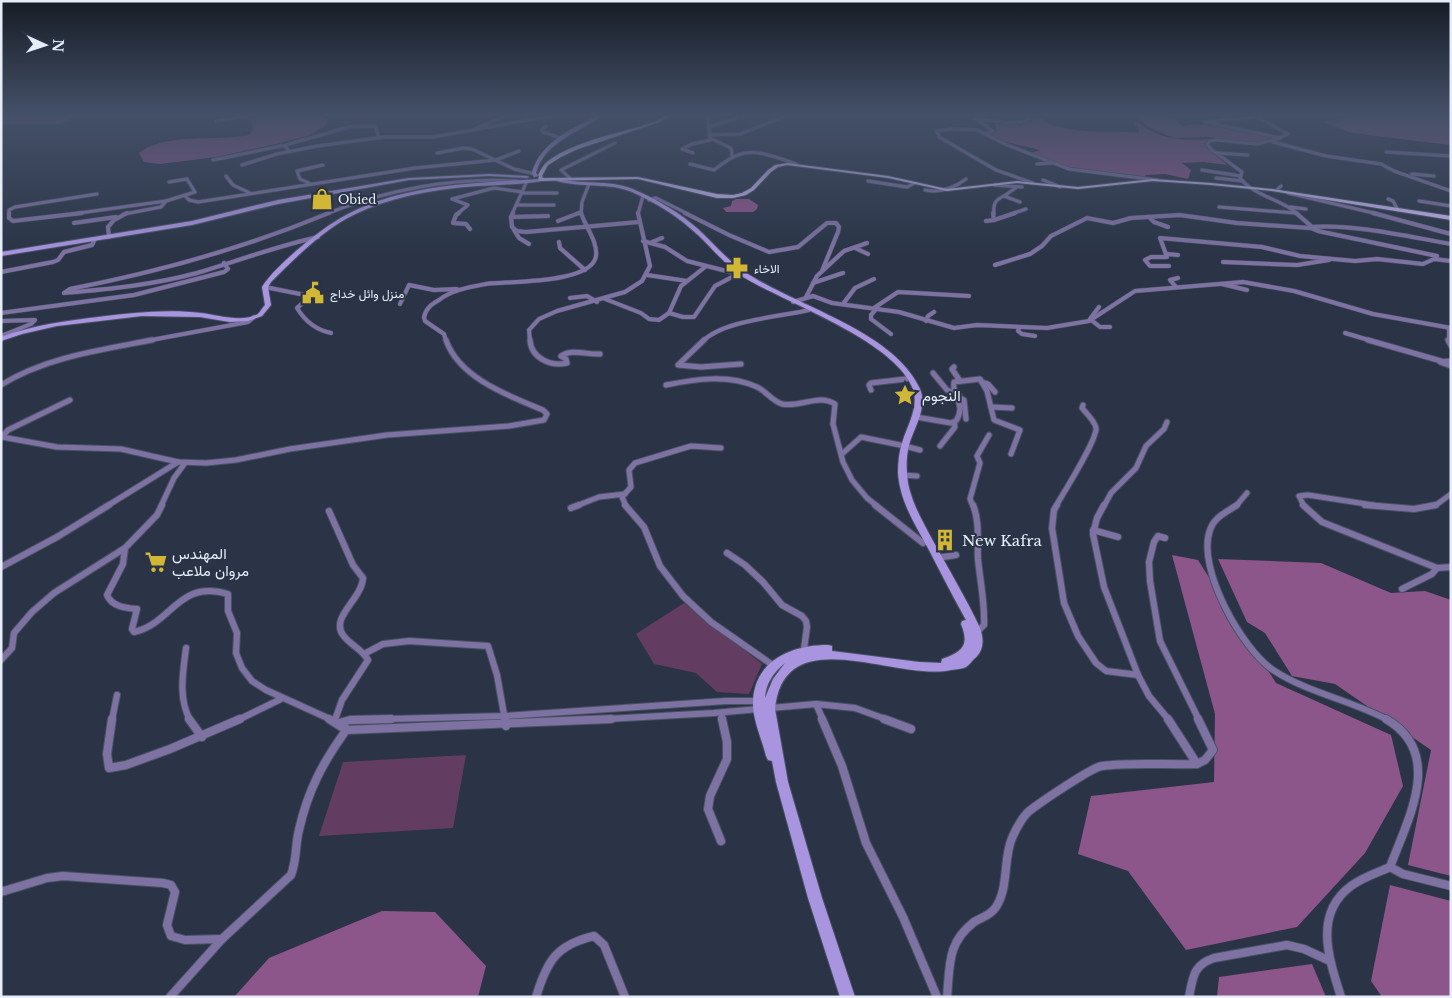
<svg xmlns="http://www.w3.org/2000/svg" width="1452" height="998" font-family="'Libre Baskerville',Vazirmatn,serif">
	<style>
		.green { fill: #633c61 }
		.forest { fill: #8d568a }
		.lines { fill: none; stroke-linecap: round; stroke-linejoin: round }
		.street-far4-casing { stroke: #485263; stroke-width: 4.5 }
		.street-far3-casing { stroke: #485263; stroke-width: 5 }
		.street-far2-casing { stroke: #485263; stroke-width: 7 }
		.street-far1-casing { stroke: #485263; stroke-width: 8 }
		.street-casing { stroke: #485263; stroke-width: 10 }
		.secondary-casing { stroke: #485263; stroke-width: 2 }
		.primary-casing { stroke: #485263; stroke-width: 2 }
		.street-far4 { stroke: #7e72a2; stroke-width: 3 }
		.street-far3 { stroke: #7e72a2; stroke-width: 4 }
		.street-far2 { stroke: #7e72a2; stroke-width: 5 }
		.street-far1 { stroke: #7e72a2; stroke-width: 6 }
		.street { stroke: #7e72a2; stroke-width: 8 }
		.secondary { fill: #a994e0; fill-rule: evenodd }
		.primary { fill: #c6b7f2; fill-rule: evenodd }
		.labels { text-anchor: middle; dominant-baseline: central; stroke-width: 4; stroke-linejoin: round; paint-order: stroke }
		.far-poi-label { font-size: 12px; fill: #e6edf9; stroke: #2a3446; text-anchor: start }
		.poi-label { font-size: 15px; fill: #e6edf9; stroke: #2a3446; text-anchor: start }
	</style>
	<rect width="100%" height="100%" fill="#2a3446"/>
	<g class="green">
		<path d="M684,603L762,664L749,694L717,692L696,673L654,664L636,634Z"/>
		<path d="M466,755L453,828L319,836L343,762Z"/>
	</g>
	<g class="forest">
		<path d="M1,116H76L61,124H1Z"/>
		<path d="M260,116H322L329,120L324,127L307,136L280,143L216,157L160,164L144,162L139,153C166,132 216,142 249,135L253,130L252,120Z"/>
		<path d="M1030,116C1041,116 1048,125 1059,127C1084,134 1112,130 1138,133L1140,129L1134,123L1138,122C1160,141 1185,141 1213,139L1206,142L1207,148L1227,165L1204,162L1182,163L1191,170L1188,179L1165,174L1146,175L1144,177L1069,168L1031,153L1040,150L1003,141L989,134L997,131L994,120L1020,126L1032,121Z"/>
		<path d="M1136,116H1169L1183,126L1204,124L1278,138L1255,143L1209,137L1174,138L1148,127Z"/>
		<path d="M1355,116H1451V145L1352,133L1323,122Z"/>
		<path d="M736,199H749L758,205L757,209L753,212H726L723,208L731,206L732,201Z"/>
		<path d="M1172,555L1198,560L1276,683L1391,735L1403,786L1365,853L1297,927L1186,950L1128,871L1078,854L1091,796L1214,782L1215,714Z"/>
		<path d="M1218,559L1321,563L1391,593L1425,591L1451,600V876L1408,865L1431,750L1335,684L1292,676L1265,633L1247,622Z"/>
		<path d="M1390,885L1451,901V997H1382L1371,981Z"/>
		<path d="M382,911L435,912L486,966L478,997H234L269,958Z"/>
		<path d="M1312,964L1326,997H1217L1219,977Z"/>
	</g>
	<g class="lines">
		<g class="street-far4-casing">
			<g id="street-far4">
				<path d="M708,116L710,138L731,148L732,156"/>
				<path d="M1263,116L1205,122L1281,138L1257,144L1216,140L1210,141L1207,144L1212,150L1242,172L1240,178C1255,197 1280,198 1298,214"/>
				<path d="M1257,117L1288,134L1281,137"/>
				<path d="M216,121L246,116"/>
				<path d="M546,126L542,130L543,132L560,138"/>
				<path d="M708,127L735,119L738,116"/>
				<path d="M477,128L506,116"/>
				<path d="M987,133L993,131L976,119L1011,123L1024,122L1029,119L1028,116"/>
				<path d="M709,135L740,134L786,116"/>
				<path d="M1273,142L1326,156L1381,164L1394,171L1451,191"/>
				<path d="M289,151L285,146L289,144L349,127L375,126L379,138"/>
				<path d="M1386,152L1451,156"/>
				<path d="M437,153L464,148L472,149L514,169L535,174"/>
				<path d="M693,153L682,149L692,144L711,140"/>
				<path d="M1217,153L1248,155"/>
				<path d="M213,160L286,145"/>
				<path d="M690,164L714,170C721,165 729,158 738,155C756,148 779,158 796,164"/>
				<path d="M1037,164L1052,163"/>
				<path d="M242,165L277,154L317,146L384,137H433L550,116"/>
				<path d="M1202,170L1241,176"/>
				<path d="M1412,174L1434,176"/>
				<path d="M226,176L233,185L250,193"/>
				<path d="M1216,178L1243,181"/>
				<path d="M571,179L561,170L615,143"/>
				<path d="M1043,180L1060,187"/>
				<path d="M868,181L907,187L915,183"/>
				<path d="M309,183L300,179L297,171L323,165"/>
				<path d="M1033,183L996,170L939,137L937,131L952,129L977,130L1005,144L1069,169L1157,180"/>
				<path d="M994,185L1022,187"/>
				<path d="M1017,187L1004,196L1020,202"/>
				<path d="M925,190C940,193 954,188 966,179"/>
				<path d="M1277,190L1281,186"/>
				<path d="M522,193H557"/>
				<path d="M1288,193L1378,214"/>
				<path d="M185,196L189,200L198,202L415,168L496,160L519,151"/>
				<path d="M1388,199L1393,201L1398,210"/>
				<path d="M649,200L656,198L688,214"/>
				<path d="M1419,201L1451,206"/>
				<path d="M516,205H554"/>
				<path d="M1219,207L1295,213"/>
				<path d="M1290,207L1306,209"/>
				<path d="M9,214V210L15,207L97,194"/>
				<path d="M72,214L166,201"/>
				<path d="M124,214L161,207L166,201L195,192L187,179L169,182"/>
				<path d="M326,214C385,190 453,177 517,181"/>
				<path d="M457,214L468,205L452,199L494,188L523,192"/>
				<path d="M512,214L527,181"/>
				<path d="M576,214L581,212"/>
				<path d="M581,214L582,202L589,184"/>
				<path d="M638,214L643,196"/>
				<path d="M994,214C993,204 995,200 1004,196"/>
				<path d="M1011,214L1026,209"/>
			</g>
		</g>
		<g class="street-far3-casing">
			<g id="street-far3">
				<path d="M9,213V218L13,221L82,213"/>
				<path d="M459,213L456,215L453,223L466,224L470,229"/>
				<path d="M513,213L511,217L512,227L517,231L526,232L639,222"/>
				<path d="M685,213L729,235L769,252L798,247L827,223H836L839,227L838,232L822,271"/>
				<path d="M1296,213L1311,226"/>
				<path d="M1373,213L1451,234"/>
				<path d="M511,217L548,216"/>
				<path d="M1149,217L1154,222L1168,227"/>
				<path d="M994,220L1015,213"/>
				<path d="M558,221L579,213"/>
				<path d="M986,221L994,220L993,213"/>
				<path d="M74,223L116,217"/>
				<path d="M514,230L519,238L529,244"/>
				<path d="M109,237L108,227L114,220L127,213"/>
				<path d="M318,237C277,246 237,261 197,273C153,285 108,289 64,293L70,289C158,272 247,247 329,213"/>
				<path d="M643,241L665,247L687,261L746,276"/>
				<path d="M559,242L560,248L585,270"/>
				<path d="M652,242L662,238"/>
				<path d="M855,248L868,254"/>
				<path d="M1167,254L1178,255"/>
				<path d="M1437,256L1318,231L1309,227C1356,224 1405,236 1451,244"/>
				<path d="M1223,262L1297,265L1329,260"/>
				<path d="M995,265L1030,254L1042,246L1051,236L1087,218L1113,223L1131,218L1180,215L1237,223L1310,228"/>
				<path d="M1169,266H1150L1145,260L1151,257H1167L1160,238L1262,247L1300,256L1355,261L1377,259L1423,264L1434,259L1451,261"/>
				<path d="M1,272L53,262L58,260L64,252L92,245L95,239"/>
				<path d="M647,275L687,281"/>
				<path d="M813,283L843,273"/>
				<path d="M1222,284L1247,290"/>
				<path d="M265,287L305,295V301L297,308C305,321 316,330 331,333"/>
				<path d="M1176,287L1170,280L1178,278"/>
				<path d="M806,297L817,276L844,251L867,243"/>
				<path d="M570,298L587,296L597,302"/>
				<path d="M605,299L641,313L649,319L659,320L669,313L681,286L705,267"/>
				<path d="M793,302L813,296L832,303L899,312L954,328L977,325L1047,328L1089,321L1135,291L1243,282L1294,291L1373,314L1451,328"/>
				<path d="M400,304L409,285L434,290L457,289"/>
				<path d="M843,304L855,288L874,279"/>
				<path d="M1099,307L1090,319L1100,327H1110"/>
				<path d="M874,308L898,292L969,296"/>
				<path d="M877,308L871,315V319L891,334"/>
				<path d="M1,313L134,295L224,272L228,269L224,263"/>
				<path d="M669,313L683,317H694L715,286L734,276"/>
				<path d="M1,321L35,320L31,324L1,336"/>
				<path d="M926,321L928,316L934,312"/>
				<path d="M1019,328L1018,331L1022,334L1035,336"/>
				<path d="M1345,333L1372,341"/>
				<path d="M146,341L248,322L254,317"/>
				<path d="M446,341L444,334L425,321L424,317C426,308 432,304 439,300C452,290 470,287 486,284C508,281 592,284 596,256C598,242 585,226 581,213"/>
				<path d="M530,341L529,330L539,319L557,311L625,292L642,281L650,266L638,213"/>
				<path d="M703,341C724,320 780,317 809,310"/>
				<path d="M1449,341V328"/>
			</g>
		</g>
		<g class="street-far2-casing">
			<g id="street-far2">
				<path d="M530,340C531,358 551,367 567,363L566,359L561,356C572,348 587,355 600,354"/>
				<path d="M704,340L678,365L701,367L741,364"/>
				<path d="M1368,340L1441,361"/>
				<path d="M1448,340L1451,346"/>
				<path d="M1451,361L1440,362L1451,366"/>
				<path d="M954,367L952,369L960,381"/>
				<path d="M933,373L947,390L959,395"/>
				<path d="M982,382L988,384L995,392"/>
				<path d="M1,385C46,357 101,350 152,340"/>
				<path d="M666,385C696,379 728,374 757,387C766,391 772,401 782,404C800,408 819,393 835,404L833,424L843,462L852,480L867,498L877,506"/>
				<path d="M871,390L869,385L871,383L906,379"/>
				<path d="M960,398L964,400L966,419"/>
				<path d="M70,400L8,430L2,437L57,447L121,449L178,462L206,463L236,460L290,449L387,435L509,426L544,420L547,414L543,410C509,396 459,378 446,340"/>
				<path d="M991,407L1012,408"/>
				<path d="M916,417L951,423L956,421C967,404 951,396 954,382L980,379L987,391L994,420L1020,430L1011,454"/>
				<path d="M905,446L920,450"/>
				<path d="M940,446L955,427L954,422"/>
				<path d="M842,454L861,437L900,445"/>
				<path d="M902,475L917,476"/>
				<path d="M107,506L178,462"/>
				<path d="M161,506L174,478L185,463"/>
				<path d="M576,506L599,497L625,494"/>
				<path d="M626,506L622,497L631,487L629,470L635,463L691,446L721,448"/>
				<path d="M973,506L970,499L980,463L977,456L989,435"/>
				<path d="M1056,506C1064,492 1097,440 1096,428C1095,421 1086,413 1082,408L1083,405"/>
				<path d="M1104,506L1111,493L1136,468L1146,446L1164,429L1167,422"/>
				<path d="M1236,506L1247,493"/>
				<path d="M1304,506L1299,496L1308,495L1379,506"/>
				<path d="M1431,506L1436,505L1451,494"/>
			</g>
		</g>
		<g class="street-far1-casing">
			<g id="street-far1">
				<path d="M162,505L157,515L125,548L123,564L107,595C112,607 126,608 137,609L132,629L134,632C172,624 178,579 228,594V611L237,633L236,653L242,668L252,681L266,690L332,720"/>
				<path d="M625,505L644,527L660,566L683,596L711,622L774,666"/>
				<path d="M875,505L923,543"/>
				<path d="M973,505C980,522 977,540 978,559C980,581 985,602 984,625L977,632"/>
				<path d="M1057,505L1054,510L1052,528L1064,603L1078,636L1096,663L1106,671L1138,675"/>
				<path d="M1104,505L1097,518L1093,534L1104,587L1138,675L1149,696L1169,720"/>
				<path d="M1237,505C1227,512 1214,517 1210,530C1196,568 1242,649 1273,670C1308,693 1351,700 1388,720"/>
				<path d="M1303,505L1322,522L1437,568"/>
				<path d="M1365,505L1414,509L1436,505"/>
				<path d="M571,508L579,505"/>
				<path d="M329,511L353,565L363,578C362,599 330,617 343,635C350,645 362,649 368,660L342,700L335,720"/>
				<path d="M1093,530L1118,537"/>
				<path d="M1165,538L1158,536L1154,542L1149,562L1150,581L1160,641L1199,720"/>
				<path d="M727,553L745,565L763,582L782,605L802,616L806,621L807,627L804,649"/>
				<path d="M937,558L956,555"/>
				<path d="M1,567L57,537L109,505"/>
				<path d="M1402,589L1432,574L1437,568L1451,567"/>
				<path d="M186,648C183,672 178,698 190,720"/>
				<path d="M366,653L383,644L409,641L488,646L497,675L505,720"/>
				<path d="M1,660L12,648L14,633L32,612L54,593L125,548"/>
				<path d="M816,704L855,708L888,720"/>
				<path d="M721,713L723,720"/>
				<path d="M112,720L117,695"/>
				<path d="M238,720L281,699"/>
				<path d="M349,720L505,716L726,701H760"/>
				<path d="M589,720L714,713L816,704L823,720"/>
			</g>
		</g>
		<g class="street-casing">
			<g id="street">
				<path d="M112,719L107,754L109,768L126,765L170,749L240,719"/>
				<path d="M189,719L202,737"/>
				<path d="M329,719L346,730L611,719"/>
				<path d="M505,719L506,726"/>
				<path d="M822,719L842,766L866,843L903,917L937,997"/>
				<path d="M884,719L911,729"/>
				<path d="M1168,719L1197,764"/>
				<path d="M1386,719C1445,753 1408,819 1390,867"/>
				<path d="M339,723L350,720L391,719"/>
				<path d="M721,841L708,809L710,796L727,759V742L722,719"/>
				<path d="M1,892L47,878L63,876L163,883L171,885L175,892L167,925L171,936L185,940L222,939"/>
				<path d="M170,997L222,939L291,875C297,860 295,845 299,830C308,790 323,762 347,729"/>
				<path d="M536,997C547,961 556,945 594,936L604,945L625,997"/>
				<path d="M947,997C950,965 947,943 974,922C982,917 990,916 996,907C1009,887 1003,859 1012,838C1016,829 1021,819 1028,812C1038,804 1092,767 1102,766C1130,762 1168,765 1197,764L1205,760L1213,750L1198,719"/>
				<path d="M1189,997C1193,977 1193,965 1214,958L1287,945L1304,949L1330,961"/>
				<path d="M1341,997C1329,959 1313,914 1351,886C1363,877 1377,873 1390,867L1403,874L1451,886"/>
			</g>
		</g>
		<g class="secondary-casing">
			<g id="secondary">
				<path d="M597,116H602C578,133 545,141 536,173L538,176L534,177L532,173C540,143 571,129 597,116Z"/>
				<path d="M489,174L527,176L529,177L527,178L489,176L409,180L278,204L192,225L1,256V252L192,221L278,200L409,178Z"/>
				<path d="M540,179H542V181C517,185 491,185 465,187C424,191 381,199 344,220C317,236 293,260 271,282L268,287L271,305L262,316L248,321L230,322L200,317L142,316L57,326L22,334L1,341V337C33,325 65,321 98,317C132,313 167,309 201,313C217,315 243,323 258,314C260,312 263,307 265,305L262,287C271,273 284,262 296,251C310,239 324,228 339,219C398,184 473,183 540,179Z"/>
				<path d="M559,179C585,185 613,179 637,191C658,200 680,213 698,229C713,243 727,260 745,272C795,306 891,330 919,387C929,406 914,427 909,445C906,457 906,470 908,483C912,504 923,522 933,541C949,570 966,598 980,628C984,639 984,651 974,659C972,661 969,665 966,667C962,669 956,669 951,670C896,682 784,618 775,709L788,782L822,898L855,997H840L808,898L776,782L772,761L768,760L766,756C762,739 753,721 753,704C753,661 791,645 828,645L832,646V651L919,662L941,663L942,659C962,652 970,646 961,624L962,621L966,620C953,597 941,573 929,550C916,526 900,502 898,473C898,462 899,451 903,440C908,424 919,407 913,389C895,341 788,304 745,278C727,267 713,249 698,235C679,217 655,202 632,192C608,182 581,188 557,181V179ZM785,663L773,679L765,698C766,683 773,673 785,663Z"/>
			</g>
		</g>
		<g class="primary-casing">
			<path id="primary" d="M665,116H670L657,123L578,149L561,157L548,165L542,176L543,178L638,177L717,194L733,195L742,193L751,188L768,170L775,165L787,163L888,176L947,189L1017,181L1078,187L1153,179L1211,183L1272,189L1451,216V220L1272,191L1211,185L1153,181L1078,189L1017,183L947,191L888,178L787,165L778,167L771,172L754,190L746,195L733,198H717L638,179L540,181L538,180L539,176L538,175C540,171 543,165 547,162C573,141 622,133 654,122Z"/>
		</g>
		<use href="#street-far4" class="street-far4"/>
		<use href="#street-far3" class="street-far3"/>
		<use href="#street-far2" class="street-far2"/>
		<use href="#street-far1" class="street-far1"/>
		<use href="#street" class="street"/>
		<use href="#secondary" class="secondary"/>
		<use href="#primary" class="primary"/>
	</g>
	<linearGradient id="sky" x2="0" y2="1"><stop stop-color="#171d26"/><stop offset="0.45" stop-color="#445068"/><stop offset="1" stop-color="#445068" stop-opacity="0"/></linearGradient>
	<rect width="1452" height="255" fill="url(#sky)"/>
	<defs>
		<g id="shop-bare" transform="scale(1.725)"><path d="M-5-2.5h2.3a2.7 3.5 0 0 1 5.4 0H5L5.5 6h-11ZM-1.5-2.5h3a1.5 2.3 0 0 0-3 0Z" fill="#d2b736" stroke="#2a3446" stroke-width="2.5" paint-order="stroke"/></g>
		<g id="pharmacy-bare" transform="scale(1.725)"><path d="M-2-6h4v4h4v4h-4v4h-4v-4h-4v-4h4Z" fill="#d2b736" stroke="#2a3446" stroke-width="2.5" paint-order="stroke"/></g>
		<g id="civic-bare" transform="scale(1.725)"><path d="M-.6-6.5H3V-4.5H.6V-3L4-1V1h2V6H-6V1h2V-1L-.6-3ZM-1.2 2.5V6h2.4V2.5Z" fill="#d2b736" stroke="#2a3446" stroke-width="2.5" paint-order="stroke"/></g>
		<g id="sight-bare" transform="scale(1.725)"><path d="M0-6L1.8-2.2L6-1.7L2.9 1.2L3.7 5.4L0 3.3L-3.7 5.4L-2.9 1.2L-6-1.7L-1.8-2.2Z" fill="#d2b736" stroke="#2a3446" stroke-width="2.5" paint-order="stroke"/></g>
		<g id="building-bare" transform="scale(1.725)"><path d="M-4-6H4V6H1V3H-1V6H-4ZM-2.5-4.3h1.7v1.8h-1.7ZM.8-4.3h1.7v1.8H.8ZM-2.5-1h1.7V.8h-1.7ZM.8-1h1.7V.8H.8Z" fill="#d2b736" stroke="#2a3446" stroke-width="2.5" paint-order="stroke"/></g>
		<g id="supermarket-bare" transform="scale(1.725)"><path d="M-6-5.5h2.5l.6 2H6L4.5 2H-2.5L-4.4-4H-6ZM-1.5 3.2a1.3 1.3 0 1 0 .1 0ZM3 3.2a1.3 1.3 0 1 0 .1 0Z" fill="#d2b736" stroke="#2a3446" stroke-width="2.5" paint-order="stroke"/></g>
	</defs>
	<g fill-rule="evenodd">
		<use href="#shop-bare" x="322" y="199"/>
		<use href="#pharmacy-bare" x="737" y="268"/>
		<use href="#civic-bare" x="313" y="293"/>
		<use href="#sight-bare" x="905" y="395"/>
		<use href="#building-bare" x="945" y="540"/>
		<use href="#supermarket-bare" x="156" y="562"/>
	</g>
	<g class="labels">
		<g class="far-poi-label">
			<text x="338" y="199">Obied</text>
			<text x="754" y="268">الاخاء</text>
			<text x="330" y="293">منزل وائل خداج</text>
		</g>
		<g class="poi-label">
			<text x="922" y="395">النجوم</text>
			<text x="962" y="540">New Kafra</text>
			<text x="172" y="553">المهندس<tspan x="172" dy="17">مروان ملاعب</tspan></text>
		</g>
	</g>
	<rect width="1452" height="998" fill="none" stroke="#e6edf9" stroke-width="5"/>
	<g transform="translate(45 45) rotate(93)" stroke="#2a3446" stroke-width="4" paint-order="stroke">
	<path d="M0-4L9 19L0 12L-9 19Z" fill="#e6edf9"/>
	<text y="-8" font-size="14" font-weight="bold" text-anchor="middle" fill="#e6edf9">N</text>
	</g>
</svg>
